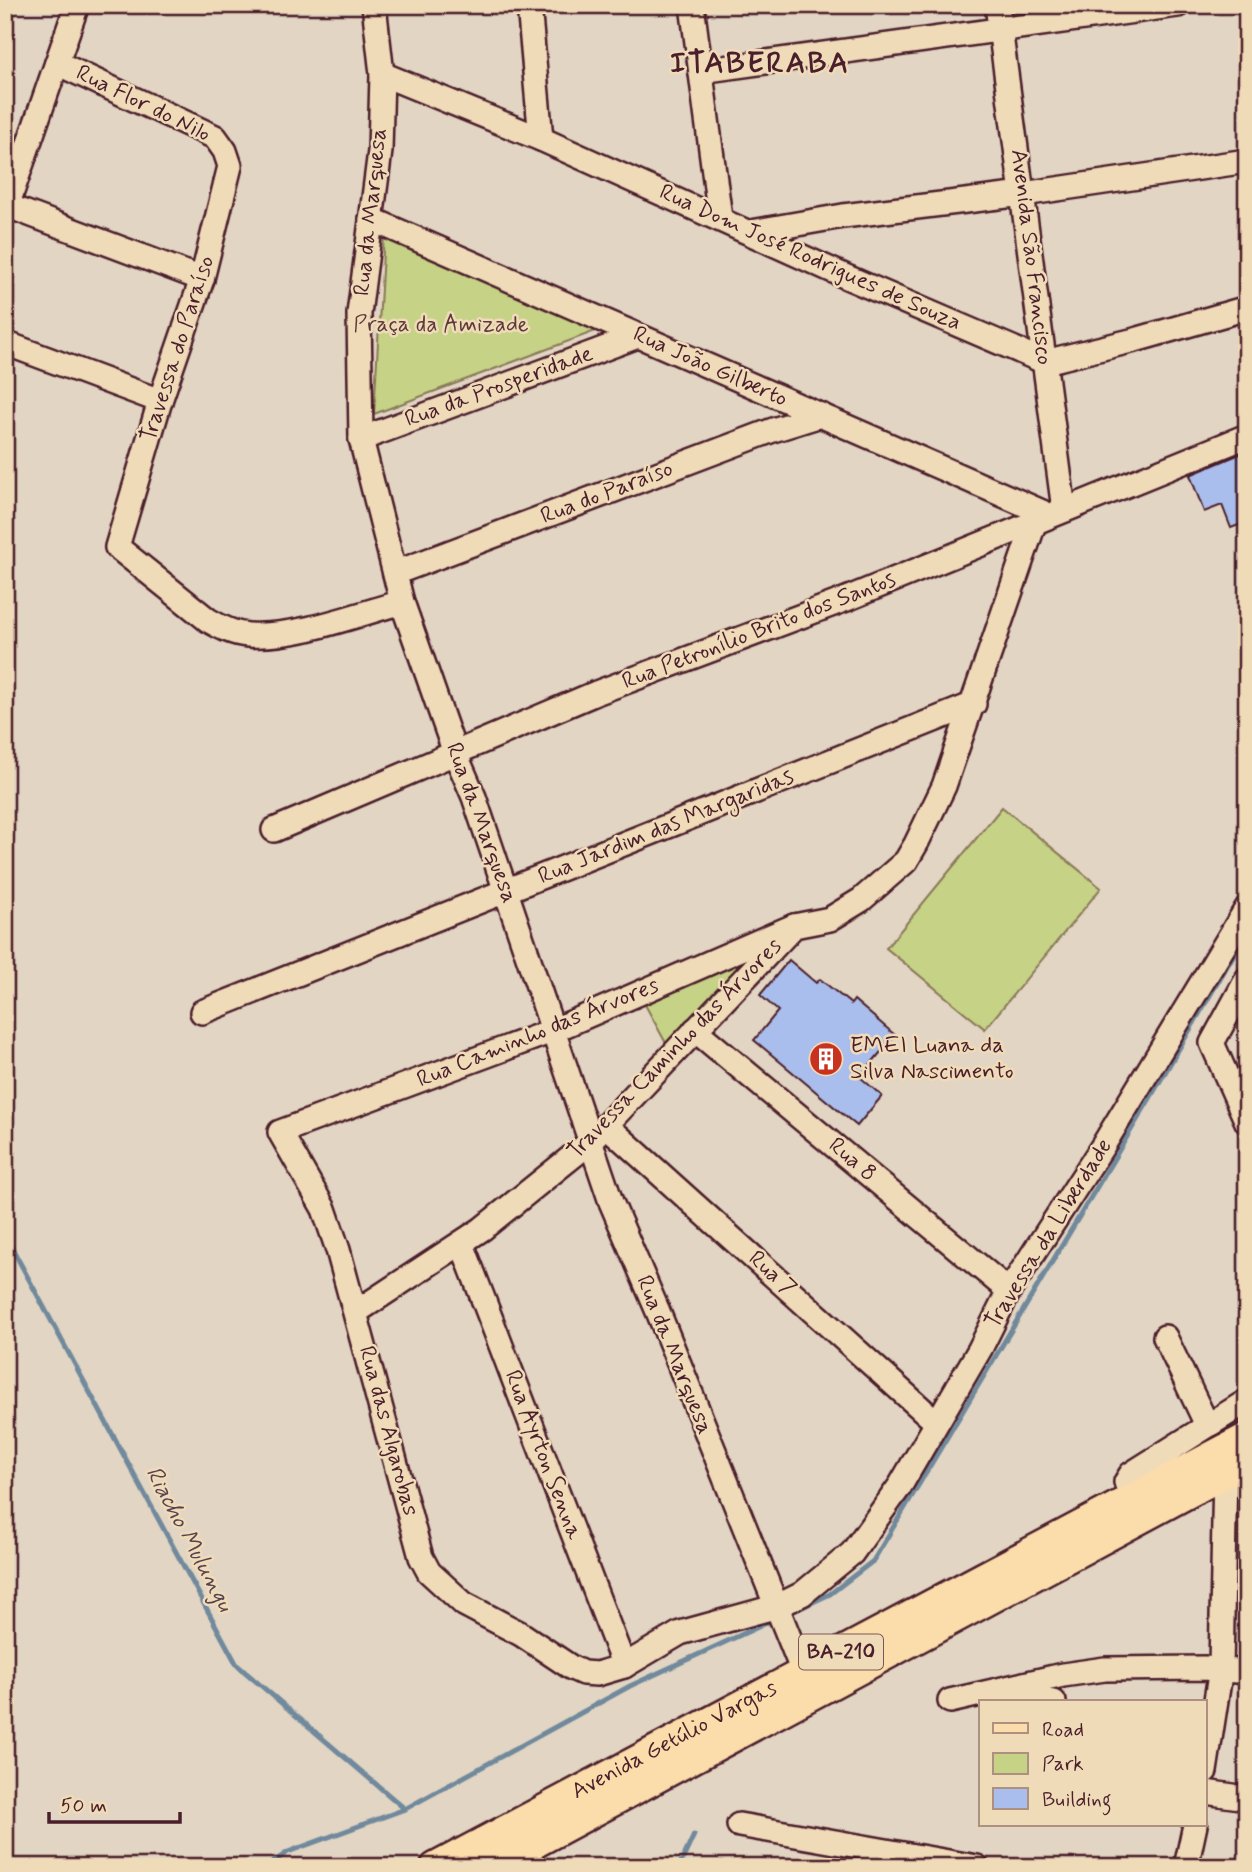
<svg xmlns="http://www.w3.org/2000/svg" width="1252" height="1872" font-family="Mynerve,sans-serif">
	<style>
		.green { fill: #c6d286; stroke: #887858; stroke-width: 2 }
		.lines { fill: none; stroke-linecap: round; stroke-linejoin: round }
		.stream { stroke: #6f899c; stroke-width: 5 }
		.building { fill: #a9beec; stroke: #4a1f2b; stroke-width: 2 }
		.minor-casing { stroke: #4a1f2b; stroke-width: 28 }
		.major-casing { stroke: #4a1f2b; stroke-width: 33 }
		.minor { stroke: #f0dbb9; stroke-width: 23 }
		.major { stroke: #fbdcab; stroke-width: 28 }
		.labels { text-anchor: middle; dominant-baseline: central; stroke-width: 5; stroke-linejoin: round; paint-order: stroke }
		.shield { fill: #f0dbb9; stroke: #7c5756; stroke-width: 2 }
		.shield-label { font-size: 21px; font-weight: bold; fill: #4a1f2b }
		.street-label { font-size: 23px; fill: #4a1f2b; stroke: #f0dbb9 }
		.park-label { font-size: 23px; fill: #5d3a39; stroke: #f0dbb9 }
		.poi-label { font-size: 23px; fill: #4a1f2b; stroke: #f0dbb9; text-anchor: start }
		.water-label { font-size: 24px; font-style: italic; fill: #564251; stroke: #f0dbb9 }
		.district-label { font-size: 30px; font-weight: bold; letter-spacing: 2px; fill: #4a1f2b; stroke: #f0dbb9 }
	</style>
	<rect width="100%" height="100%" fill="#e2d5c3"/>
	<filter id="ink" filterUnits="userSpaceOnUse"><feTurbulence type="fractalNoise" baseFrequency=".0143" numOctaves="2"/><feDisplacementMap in="SourceGraphic" scale="14" xChannelSelector="R" yChannelSelector="G"/><feConvolveMatrix kernelMatrix="1 2 1 2 8 2 1 2 1" color-interpolation-filters="sRGB"/></filter>
	<g filter="url(#ink)">
		<g class="green">
			<path d="M384,234L601,329L374,414Z"/>
			<path d="M1002,807L1101,888L985,1029L886,948Z"/>
			<path d="M768,945L667,1045L643,1001Z"/>
		</g>
		<g class="lines">
			<g class="stream">
				<path d="M5,1235L237,1665L405,1809"/>
				<path d="M788,1614L830,1594L873,1561L1149,1100L1247,932"/>
				<path d="M266,1867L288,1852L405,1809L630,1686L775,1619"/>
				<path d="M679,1867L694,1835"/>
			</g>
		</g>
		<g class="building">
			<path d="M1247,451V522L1231,528L1222,505L1204,512L1190,475Z"/>
			<path d="M789,960L816,983L820,979L851,1004L854,1000L895,1035L860,1077L882,1096L857,1126L754,1040L778,1011L760,995Z"/>
		</g>
		<g class="lines">
			<g class="minor-casing">
				<g id="minor">
					<path d="M374,5L382,74L380,151L359,314L361,439L402,602L455,753L474,797L611,1202L659,1314L803,1672"/>
					<path d="M529,5L541,139"/>
					<path d="M692,5L720,218"/>
					<path d="M997,5L1064,510"/>
					<path d="M57,63L215,137L225,151L230,166L202,279L160,401L117,547L208,620C220,627 233,634 248,635C296,638 356,615 402,602"/>
					<path d="M701,71L1178,5"/>
					<path d="M382,74L541,139L849,278L1045,362L1135,340L1247,308"/>
					<path d="M8,206L202,279"/>
					<path d="M5,212L77,5"/>
					<path d="M371,219L1049,515"/>
					<path d="M751,232L843,216L1023,194L1247,161"/>
					<path d="M5,343L160,401"/>
					<path d="M361,439L638,336"/>
					<path d="M395,573L773,430L821,415"/>
					<path d="M274,830L596,693L844,600L1247,436"/>
					<path d="M794,926L552,1031L280,1132L324,1209L338,1250L421,1557L429,1572L464,1604L521,1634L572,1668L583,1673L597,1674L624,1666L680,1633L778,1606L802,1594L852,1553L900,1486L980,1349L1009,1291L1104,1144L1247,908"/>
					<path d="M1247,979L1212,1043L1247,1122"/>
					<path d="M202,1012L974,704"/>
					<path d="M695,1030L1009,1291"/>
					<path d="M607,1126L936,1422"/>
					<path d="M462,1244L624,1666"/>
					<path d="M356,1312L482,1229L589,1143L794,926L830,919L861,900L906,861L916,844L944,786L1035,521"/>
					<path d="M1165,1337L1207,1425"/>
					<path d="M1131,1499L1126,1482L1131,1474L1247,1401"/>
					<path d="M1002,1694L1054,1702"/>
					<path d="M950,1701L1063,1675L1105,1669L1204,1668L1247,1672"/>
					<path d="M1205,1771L1221,1668L1225,1471"/>
					<path d="M1205,1792L1247,1798"/>
					<path d="M739,1825L977,1867"/>
					<path d="M1186,1867L1195,1825"/>
				</g>
			</g>
			<g class="major-casing">
				<g id="major">
					<path id="s1" d="M435,1867L1247,1437"/>
					<path d="M491,1867L1247,1462"/>
				</g>
			</g>
			<use href="#minor" class="minor"/>
			<use href="#major" class="major"/>
		</g>
	</g>
	<defs>
		<g id="building-disc" transform="scale(1.75)"><circle r="9.5" fill="#c8321e" stroke="#f0dbb9"/><path d="M-4-6H4V6H1V3H-1V6H-4ZM-2.5-4.3h1.7v1.8h-1.7ZM.8-4.3h1.7v1.8H.8ZM-2.5-1h1.7V.8h-1.7ZM.8-1h1.7V.8H.8Z" fill="#fff"/></g>
	</defs>
	<g fill-rule="evenodd">
		<use href="#building-disc" x="826" y="1059"/>
	</g>
	<g class="labels">
		<rect class="shield" x="799" y="1634.5" width="84" height="35" rx="5"/>
		<g class="shield-label">
			<text x="841" y="1652">BA-210</text>
		</g>
		<g class="street-label">
			<text transform="translate(143 104) rotate(26)">Rua Flor do Nilo</text>
			<text transform="translate(371 212) rotate(-84)">Rua da Marquesa</text>
			<text transform="translate(1031 257) rotate(83)">Avenida São Francisco</text>
			<text transform="translate(810 258) rotate(24)">Rua Dom José Rodrigues de Souza</text>
			<text transform="translate(178 349) rotate(-72)">Travessa do Paraíso</text>
			<text transform="translate(710 367) rotate(24)">Rua João Gilberto</text>
			<text transform="translate(499 387) rotate(-20)">Rua da Prosperidade</text>
			<text transform="translate(607 493) rotate(-21)">Rua do Paraíso</text>
			<text transform="translate(759 631) rotate(-21)">Rua Petronílio Brito dos Santos</text>
			<text transform="translate(481 823) rotate(70)">Rua da Marquesa</text>
			<text transform="translate(666 827) rotate(-22)">Rua Jardim das Margaridas</text>
			<text transform="translate(538 1033) rotate(-22)">Rua Caminho das Árvores</text>
			<text transform="translate(675 1049) rotate(-46)">Travessa Caminho das Árvores</text>
			<text transform="translate(852 1160) rotate(40)">Rua 8</text>
			<text transform="translate(1049 1234) rotate(-58)">Travessa da Liberdade</text>
			<text transform="translate(772 1274) rotate(42)">Rua 7</text>
			<text transform="translate(674 1355) rotate(68)">Rua da Marquesa</text>
			<text transform="translate(388 1431) rotate(75)">Rua das Algarobas</text>
			<text transform="translate(543 1455) rotate(69)">Rua Ayrton Senna</text>
			<text stroke="none"><textPath href="#s1" startOffset="271">Avenida Getúlio Vargas</textPath></text>
		</g>
		<g class="park-label">
			<text x="441" y="325">Praça da Amizade</text>
		</g>
		<g class="poi-label">
			<text x="850" y="1046">EMEI Luana da<tspan x="850" dy="26">Silva Nascimento</tspan></text>
		</g>
		<g class="water-label">
			<text transform="translate(189 1539) rotate(62)">Riacho Mulungu</text>
		</g>
		<g class="district-label">
			<text x="760" y="63">ITABERABA</text>
		</g>
	</g>
	<rect width="1252" height="1872" fill="none" stroke="#f0dbb9" stroke-width="28"/>
	<rect x="14" y="14" width="1224" height="1844" fill="none" stroke="#4a1f2b" stroke-width="2.5" filter="url(#ink)"/>
	<rect x="979" y="1700" width="228" height="126" fill="#f0dbb9" stroke="#ae9080" stroke-width="2"/>
	<rect x="993" y="1723" width="35" height="10" fill="#fbdcab" stroke="#ae9080" stroke-width="2"/>
	<text x="1042" y="1736" font-size="21" fill="#4a1f2b">Road</text>
	<rect x="993" y="1753" width="35" height="21" fill="#c6d286" stroke="#ae9080" stroke-width="2"/>
	<text x="1042" y="1770" font-size="21" fill="#4a1f2b">Park</text>
	<rect x="993" y="1788" width="35" height="21" fill="#a9beec" stroke="#ae9080" stroke-width="2"/>
	<text x="1042" y="1806" font-size="21" fill="#4a1f2b">Building</text>
	<path d="M49 1812v10h131v-10" fill="none" stroke="#4a1f2b" stroke-width="3.5"/>
	<text x="60" y="1812" font-size="21" fill="#4a1f2b" stroke="#f0dbb9" stroke-width="5" paint-order="stroke">50 m</text>
</svg>
